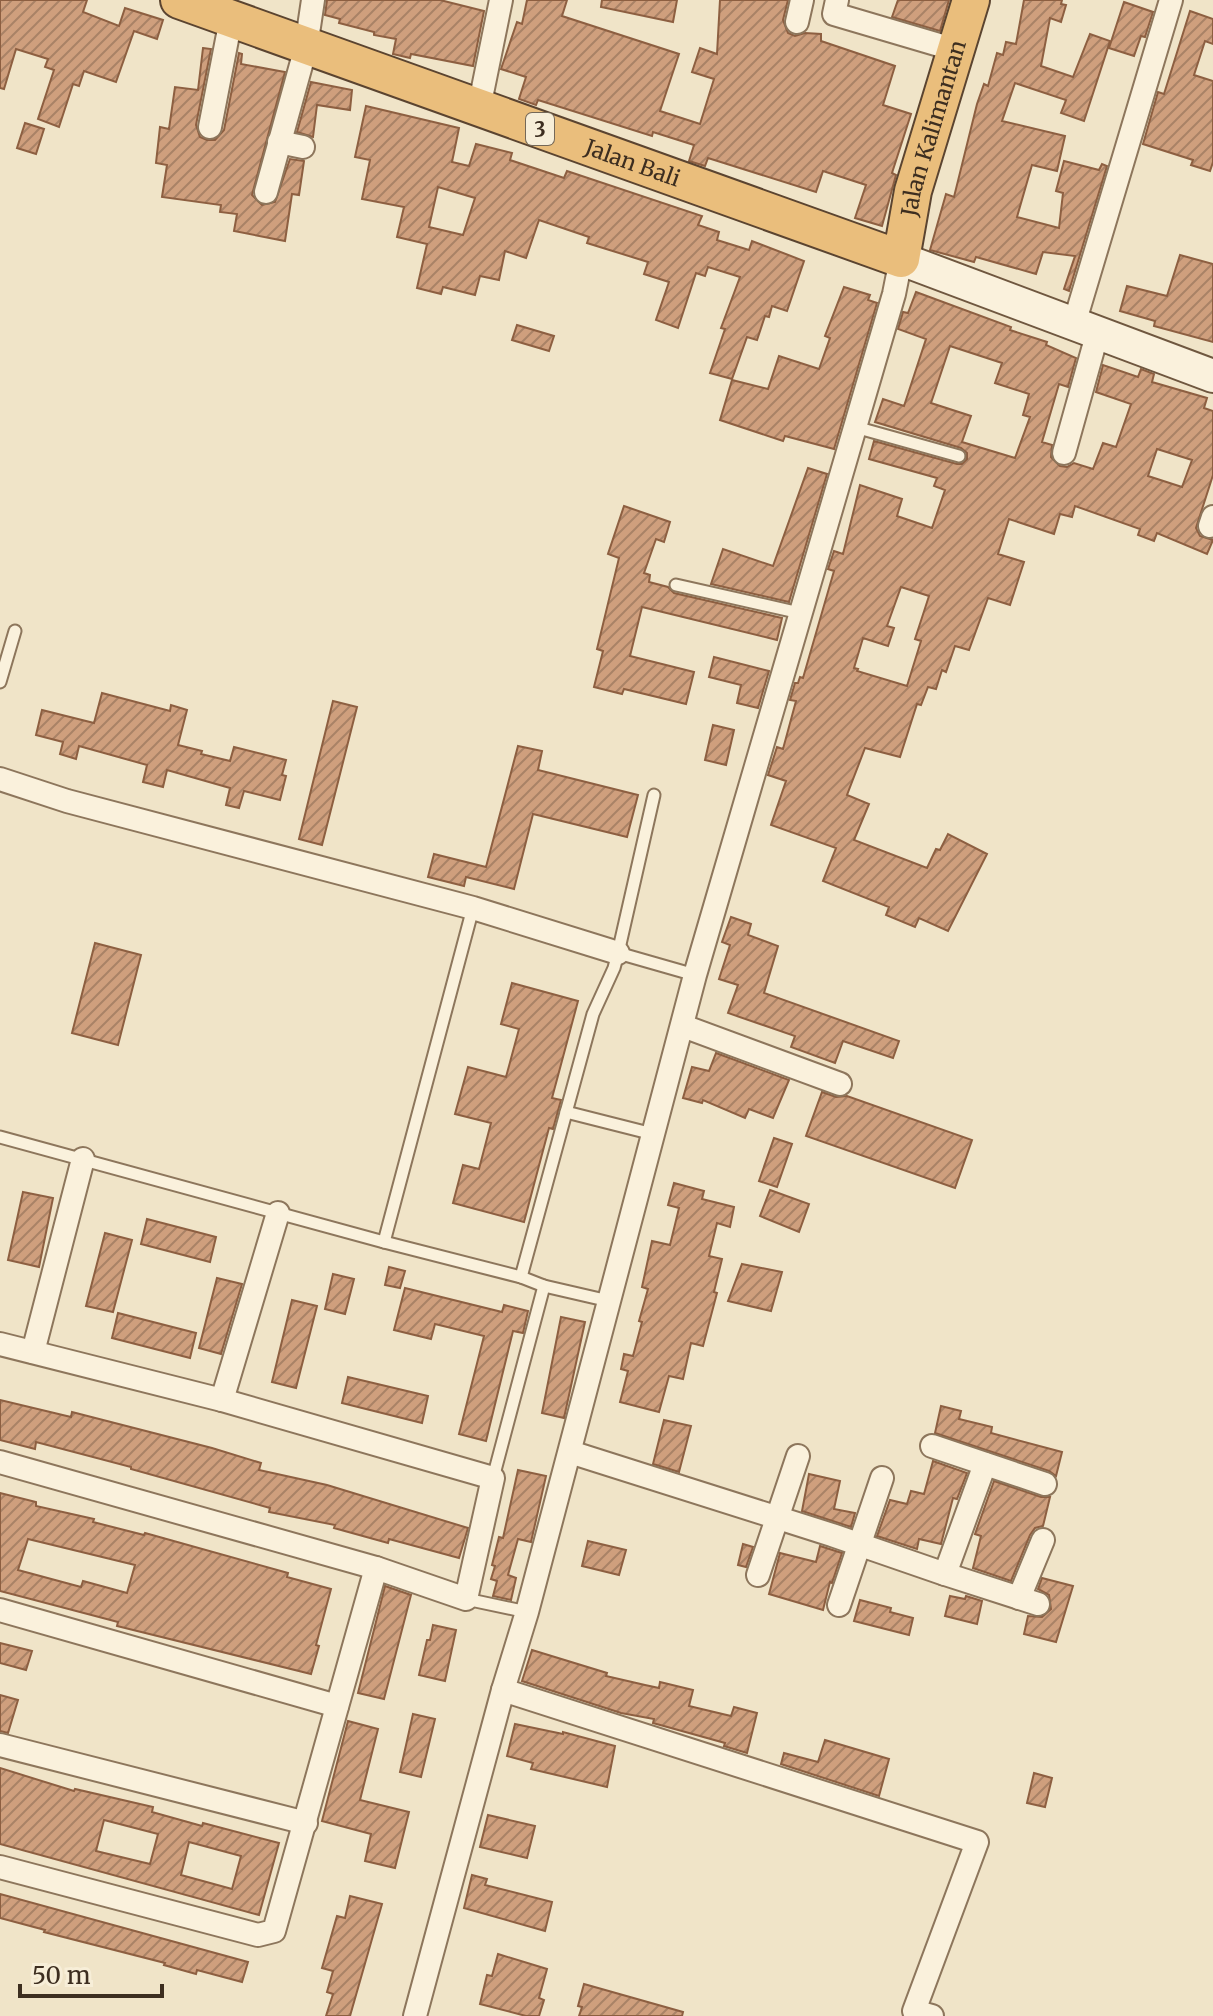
<svg xmlns="http://www.w3.org/2000/svg" width="1213" height="2016" font-family="Merriweather,serif">
	<style>
		.building { fill: url(#building-hatch); stroke: #8d5f41; stroke-width: 2; fill-rule: evenodd }
		.lines { fill: none; stroke-linecap: round; stroke-linejoin: round }
		.service-casing { stroke: #8d765c; stroke-width: 15 }
		.minor-casing { stroke: #8d765c; stroke-width: 26 }
		.secondary-casing { stroke: #6f573f; stroke-width: 36 }
		.trunk-casing { stroke: #5b4430; stroke-width: 40 }
		.service { stroke: #faf1dc; stroke-width: 11 }
		.minor { stroke: #faf1dc; stroke-width: 22 }
		.secondary { stroke: #faf1dc; stroke-width: 32 }
		.trunk { stroke: #eabe7c; stroke-width: 36 }
		.labels { text-anchor: middle; dominant-baseline: central; stroke-width: 8; stroke-linejoin: round; paint-order: stroke }
		.shield { fill: #f7eed8; stroke: #756857; stroke-width: 2 }
		.shield-label { font-size: 20px; font-weight: bold; fill: #3d2e20 }
		.street-label { font-size: 22px; fill: #3d2e20; stroke: #f7eed8 }
	</style>
	<defs>
		<pattern id="building-hatch" width="6" height="6" patternUnits="userSpaceOnUse" patternTransform="scale(2)"><rect width="6" height="6" fill="#cf9f7d"/><path d="M-1 1l2-2M0 6l6-6M5 7l2-2" fill="none" stroke="#a98266"/></pattern>
	</defs>
	<rect width="100%" height="100%" fill="#f0e4c8"/>
	<g class="building">
		<path d="M0,0H87L83,12L119,26L125,8L163,20L157,39L134,31L116,82L84,71L79,86L73,84L59,127L38,119L54,70L45,67L48,59L16,49L4,89L0,88Z"/>
		<path d="M327,0H440L484,11L473,66L411,54L410,58L393,54L396,39L374,35V32L339,23L340,19L325,15Z"/>
		<path d="M527,0H567L562,16L679,54L660,111L700,124L714,79L692,72L700,48L717,54L720,0H788L783,20L788,33L795,36L805,33L821,34V41L895,66L883,105L911,114L892,173L896,175L882,226L855,218L866,185L823,171L816,192L708,158L705,166L689,161L694,145L653,132L652,136L538,100L536,105L519,99L526,77L501,69L517,22L522,24Z"/>
		<path d="M602,0H677L673,22L601,7Z"/>
		<path d="M898,0H949L940,31L892,17Z"/>
		<path d="M1024,0H1062L1061,4L1066,5L1061,22L1050,18L1041,66L1073,77L1090,34L1110,41L1084,121L1061,113L1066,100L1015,83L1002,121L1065,136L1057,171L1032,165L1017,217L1059,228L1063,193L1056,191L1064,161L1099,170L1102,164L1107,166L1069,291L1064,289L1075,256L1043,252L1036,274L976,257L974,262L930,250L946,194L954,197L977,104L984,84L988,86L997,53L1003,55L1006,42L1016,44Z"/>
		<path d="M1124,2L1153,12L1145,37L1141,36L1134,56L1109,48Z"/>
		<path d="M1190,11L1213,19V44L1205,41L1194,75L1213,81V162L1210,171L1191,165L1193,160L1143,144L1158,92L1164,94Z"/>
		<path d="M203,48L211,49L196,125L200,137L207,140H215L224,130L239,53L242,54L241,64L285,72L252,195L262,205L275,202L290,159L304,161L299,195L292,194L285,241L234,231L237,214L220,212L221,205L162,197L167,165L156,163L160,127L169,129L175,87L198,90Z"/>
		<path d="M311,82L352,90L350,110L317,105L313,137L297,132Z"/>
		<path d="M366,106L459,128L452,162L469,166L476,144L512,153L510,160L564,178L567,171L702,216L698,225L719,232L717,240L749,250L752,241L804,261L787,311L772,306L769,317L765,316L757,340L747,337L732,379L710,373L725,329L721,328L740,277L708,267L705,276L696,273L678,328L656,320L669,282L644,274L648,262L587,243L589,237L539,220L526,258L505,251L499,280L480,276L475,295L443,287L441,294L417,288L427,244L397,237L404,207L362,199L370,160L355,157ZM438,187L475,198L463,235L429,227Z"/>
		<path d="M25,123L44,129L36,154L17,148Z"/>
		<path d="M1180,255L1213,264V342L1154,326L1155,321L1120,311L1127,286L1167,296Z"/>
		<path d="M844,287L870,295L868,300L877,303L834,449L785,436L783,441L720,420L732,380L768,389L779,356L819,369L830,338L825,336Z"/>
		<path d="M916,292L1011,327L1010,330L1047,342L1046,345L1076,358L1068,387L1059,384L1042,442L1052,445L1051,457L1060,466L1067,467L1074,463L1093,469L1103,443L1116,447L1131,404L1096,392L1103,365L1138,377L1141,369L1154,374L1152,382L1207,398L1204,408L1213,411V475L1196,528L1200,536L1213,540L1207,554L1157,533L1154,541L1138,535L1140,529L1075,506L1072,517L1060,514L1054,534L1009,519L998,554L1024,562L1010,605L988,598L969,650L955,646L946,672L942,670L936,689L928,687L921,705L917,704L900,757L865,748L847,795L869,804L854,840L927,868L936,849L940,850L948,834L987,854L948,931L919,918L915,927L886,915L889,907L823,881L836,848L771,825L786,781L768,775L777,747L783,749L796,701L790,700L795,683H798L800,677L803,678L834,571L828,569L834,551L843,554L860,485L902,499L897,516L932,528L945,490L934,486L937,478L869,459L874,441L957,464H962L967,459V453L961,448L875,422L883,399L904,406L926,339L898,329L903,312L908,313ZM950,346L1002,363L995,383L1029,394L1023,415L1030,417L1015,458L962,442L971,416L931,403ZM1157,449L1192,460L1182,487L1148,476ZM901,587L929,596L915,639L921,641L907,686L857,671L858,669L854,668L863,638L888,646L894,628L887,626Z"/>
		<path d="M517,325L554,336L549,351L512,340Z"/>
		<path d="M808,468L827,474L789,602L711,584L723,549L773,566Z"/>
		<path d="M624,506L670,522L664,542L656,539L644,573L650,575L649,582L668,587L674,593L782,618L777,640L642,607L630,656L694,672L686,704L624,689L622,694L594,687L603,651L597,649L619,558L608,554Z"/>
		<path d="M714,657L769,671L758,708L737,703L741,685L709,677Z"/>
		<path d="M102,693L170,711L171,705L187,710L178,745L202,751L201,754L230,761L234,747L286,760L282,775L286,776L280,800L244,791L239,808L226,805L230,788L167,770L163,787L143,782L147,765L79,746L76,759L60,754L63,742L36,735L42,710L94,723Z"/>
		<path d="M333,701L357,707L322,845L299,839Z"/>
		<path d="M713,725L734,730L726,765L705,760Z"/>
		<path d="M518,746L542,751L538,770L638,795L627,837L533,814L514,889L466,877L464,886L428,877L434,854L486,867Z"/>
		<path d="M731,917L751,924L748,935L778,946L764,993L899,1041L893,1058L843,1041L835,1063L791,1047L795,1036L728,1013L738,985L719,979L730,945L722,942Z"/>
		<path d="M95,943L141,955L118,1045L72,1033Z"/>
		<path d="M512,983L578,1001L552,1098L561,1100L553,1129L549,1128L524,1222L453,1203L463,1165L479,1169L491,1123L455,1114L468,1067L506,1077L519,1029L501,1024Z"/>
		<path d="M716,1053L789,1080L773,1118L749,1109L745,1118L703,1100L702,1103L683,1098L692,1067L709,1071Z"/>
		<path d="M822,1092L836,1097L847,1096L972,1140L955,1188L806,1136Z"/>
		<path d="M774,1138L792,1144L777,1187L759,1181Z"/>
		<path d="M674,1183L704,1191L702,1199L734,1207L730,1227L717,1223L709,1256L722,1259L714,1292L717,1293L703,1346L691,1343L683,1379L669,1376L659,1412L620,1402L628,1371L621,1369L624,1354L633,1356L642,1322L639,1321L648,1289L642,1287L652,1241L670,1245L679,1208L668,1205Z"/>
		<path d="M770,1190L809,1204L799,1232L760,1216Z"/>
		<path d="M23,1192L53,1198L39,1267L8,1260Z"/>
		<path d="M147,1219L216,1237L210,1262L141,1244Z"/>
		<path d="M105,1233L132,1240L113,1312L86,1306Z"/>
		<path d="M742,1264L782,1272L771,1311L728,1301Z"/>
		<path d="M389,1267L405,1271L400,1288L385,1285Z"/>
		<path d="M333,1274L354,1279L345,1314L325,1309Z"/>
		<path d="M217,1278L242,1284L221,1354L199,1348Z"/>
		<path d="M405,1288L502,1312L504,1305L528,1311L523,1333L513,1331L486,1441L459,1434L484,1336L435,1324L431,1339L394,1330Z"/>
		<path d="M292,1300L317,1306L296,1388L272,1382Z"/>
		<path d="M118,1313L196,1333L190,1358L112,1338Z"/>
		<path d="M561,1317L585,1322L564,1418L542,1413Z"/>
		<path d="M348,1377L428,1396L422,1423L342,1403Z"/>
		<path d="M0,1400L71,1417L72,1412L212,1448L261,1463L259,1470L327,1485L468,1528L459,1558L389,1539L388,1543L334,1528L335,1525L269,1512L270,1508L131,1469V1467L36,1442L35,1449L0,1440Z"/>
		<path d="M941,1406L961,1411L959,1419L992,1427L991,1433L1062,1452L1056,1476L1049,1471L935,1433Z"/>
		<path d="M664,1420L691,1426L679,1472L653,1464Z"/>
		<path d="M933,1461L967,1473L957,1499L953,1498L941,1544L919,1539L917,1549L877,1536L890,1500L907,1504L911,1491L924,1494Z"/>
		<path d="M518,1470L546,1476L531,1542L518,1539L508,1575L516,1578L511,1600L493,1596L497,1581L491,1579L495,1566L492,1565L499,1537L503,1538Z"/>
		<path d="M809,1474L840,1481L834,1509L855,1513L851,1527L802,1511Z"/>
		<path d="M994,1481L1041,1497H1050L1043,1526L1035,1528L1030,1535L1011,1581L973,1568L981,1536L975,1534Z"/>
		<path d="M0,1493L36,1502V1506L94,1519L93,1522L144,1535L145,1533L288,1573L287,1577L331,1589L316,1645L319,1646L311,1674L117,1626L118,1622L0,1591ZM28,1539L135,1565L127,1593L83,1581L81,1587L18,1570Z"/>
		<path d="M588,1541L626,1550L619,1575L582,1566Z"/>
		<path d="M743,1544L753,1547L746,1567L738,1565Z"/>
		<path d="M820,1546L842,1553L832,1583L830,1582L823,1610L769,1594L780,1553L816,1562Z"/>
		<path d="M1042,1578L1073,1586L1056,1642L1024,1634L1028,1616L1042,1617L1051,1609L1049,1595L1038,1589Z"/>
		<path d="M385,1586L411,1595L384,1699L358,1693Z"/>
		<path d="M950,1596L965,1599L966,1596L982,1601L977,1624L945,1616Z"/>
		<path d="M860,1600L891,1608L890,1612L913,1618L909,1635L854,1621Z"/>
		<path d="M433,1625L456,1630L445,1681L419,1675L427,1640H430Z"/>
		<path d="M0,1643L32,1651L26,1670L0,1663Z"/>
		<path d="M532,1650L607,1673L606,1676L645,1685L659,1688L660,1682L693,1690L689,1706L731,1716L734,1707L757,1713L747,1753L724,1746L725,1743L653,1723L654,1719L621,1713L522,1681Z"/>
		<path d="M0,1695L18,1700L8,1733L0,1731Z"/>
		<path d="M413,1714L435,1719L421,1777L400,1772Z"/>
		<path d="M348,1721L378,1729L360,1800L409,1812L395,1868L365,1861L371,1834L322,1821Z"/>
		<path d="M515,1724L563,1734V1732L615,1746L607,1787L531,1769L533,1763L507,1756Z"/>
		<path d="M825,1740L889,1759L879,1796L781,1764L784,1753L818,1762Z"/>
		<path d="M0,1768L74,1791L75,1789L153,1807L152,1812L202,1826L203,1823L279,1843L259,1915L0,1844ZM104,1820L158,1834L150,1864L96,1851ZM189,1842L241,1856L232,1889L181,1875Z"/>
		<path d="M1034,1773L1052,1778L1045,1807L1027,1803Z"/>
		<path d="M488,1815L535,1826L527,1858L480,1847Z"/>
		<path d="M472,1875L487,1879L485,1885L552,1902L545,1931L464,1908Z"/>
		<path d="M0,1894L248,1962L242,1982L197,1970L196,1974L164,1965L165,1963L44,1932L45,1930L0,1918Z"/>
		<path d="M350,1896L382,1904L350,2016H326L333,1994L327,1992L333,1971L322,1968L337,1916L345,1918Z"/>
		<path d="M498,1954L547,1969L539,1998L544,2000L539,2016H526L480,2004L487,1975L492,1976Z"/>
		<path d="M584,1984L683,2012L682,2016H579L582,2007L578,2006Z"/>
	</g>
	<g class="lines">
		<g class="service-casing">
			<g id="service">
				<path d="M855,427L959,456"/>
				<path d="M676,585L800,613"/>
				<path d="M0,682L15,631"/>
				<path d="M654,795L618,953L695,975"/>
				<path d="M566,1112L653,1134"/>
				<path d="M0,1137L384,1242L521,1277L544,1286L609,1301"/>
				<path d="M384,1242L473,908"/>
				<path d="M521,1277L593,1014L614,968L618,953"/>
				<path d="M493,1478L544,1286"/>
				<path d="M466,1599L527,1612"/>
			</g>
		</g>
		<g class="minor-casing">
			<g id="minor">
				<path d="M837,0L834,14L956,50"/>
				<path d="M797,22L802,0"/>
				<path d="M479,108L501,0"/>
				<path d="M210,127L231,19"/>
				<path d="M279,142L303,147"/>
				<path d="M266,192L306,47L313,0"/>
				<path d="M1074,324L1171,0"/>
				<path d="M1064,453L1097,335"/>
				<path d="M1210,526L1213,517"/>
				<path d="M0,779L67,801L473,908L618,953"/>
				<path d="M683,1026L840,1084"/>
				<path d="M0,1344L222,1400L493,1478L466,1599L376,1568L0,1462"/>
				<path d="M33,1352L83,1159"/>
				<path d="M222,1400L278,1213"/>
				<path d="M932,1446L1045,1484"/>
				<path d="M570,1452L832,1535L945,1574L985,1464"/>
				<path d="M945,1574L1038,1604"/>
				<path d="M758,1575L798,1456"/>
				<path d="M1019,1598L1043,1540"/>
				<path d="M839,1605L882,1478"/>
				<path d="M0,1610L337,1706"/>
				<path d="M503,1690L977,1842L914,2011L932,2016"/>
				<path d="M0,1745L306,1823"/>
				<path d="M0,1867L258,1935L274,1931L376,1568"/>
				<path d="M415,2016L503,1690L527,1612L695,975L894,294L901,259"/>
			</g>
		</g>
		<g class="secondary-casing">
			<path id="secondary" d="M901,259L1213,376"/>
		</g>
		<g class="trunk-casing">
			<g id="trunk">
				<path id="s1" d="M179,0L901,259L913,191L971,0"/>
			</g>
		</g>
		<use href="#service" class="service"/>
		<use href="#minor" class="minor"/>
		<use href="#secondary" class="secondary"/>
		<use href="#trunk" class="trunk"/>
	</g>
	<g class="labels">
		<rect class="shield" x="526" y="113" width="28" height="32" rx="6"/>
		<g class="shield-label">
			<text x="540" y="129">3</text>
		</g>
		<g class="street-label">
			<text stroke="none"><textPath href="#s1" startOffset="902">Jalan Kalimantan</textPath></text>
			<text stroke="none"><textPath href="#s1" startOffset="482">Jalan Bali</textPath></text>
		</g>
	</g>
	<path d="M20 1984v12h142v-12" fill="none" stroke="#3d2e20" stroke-width="4"/>
	<text x="32" y="1984" font-size="24" fill="#3d2e20" stroke="#f7eed8" stroke-width="6" paint-order="stroke">50 m</text>
</svg>
